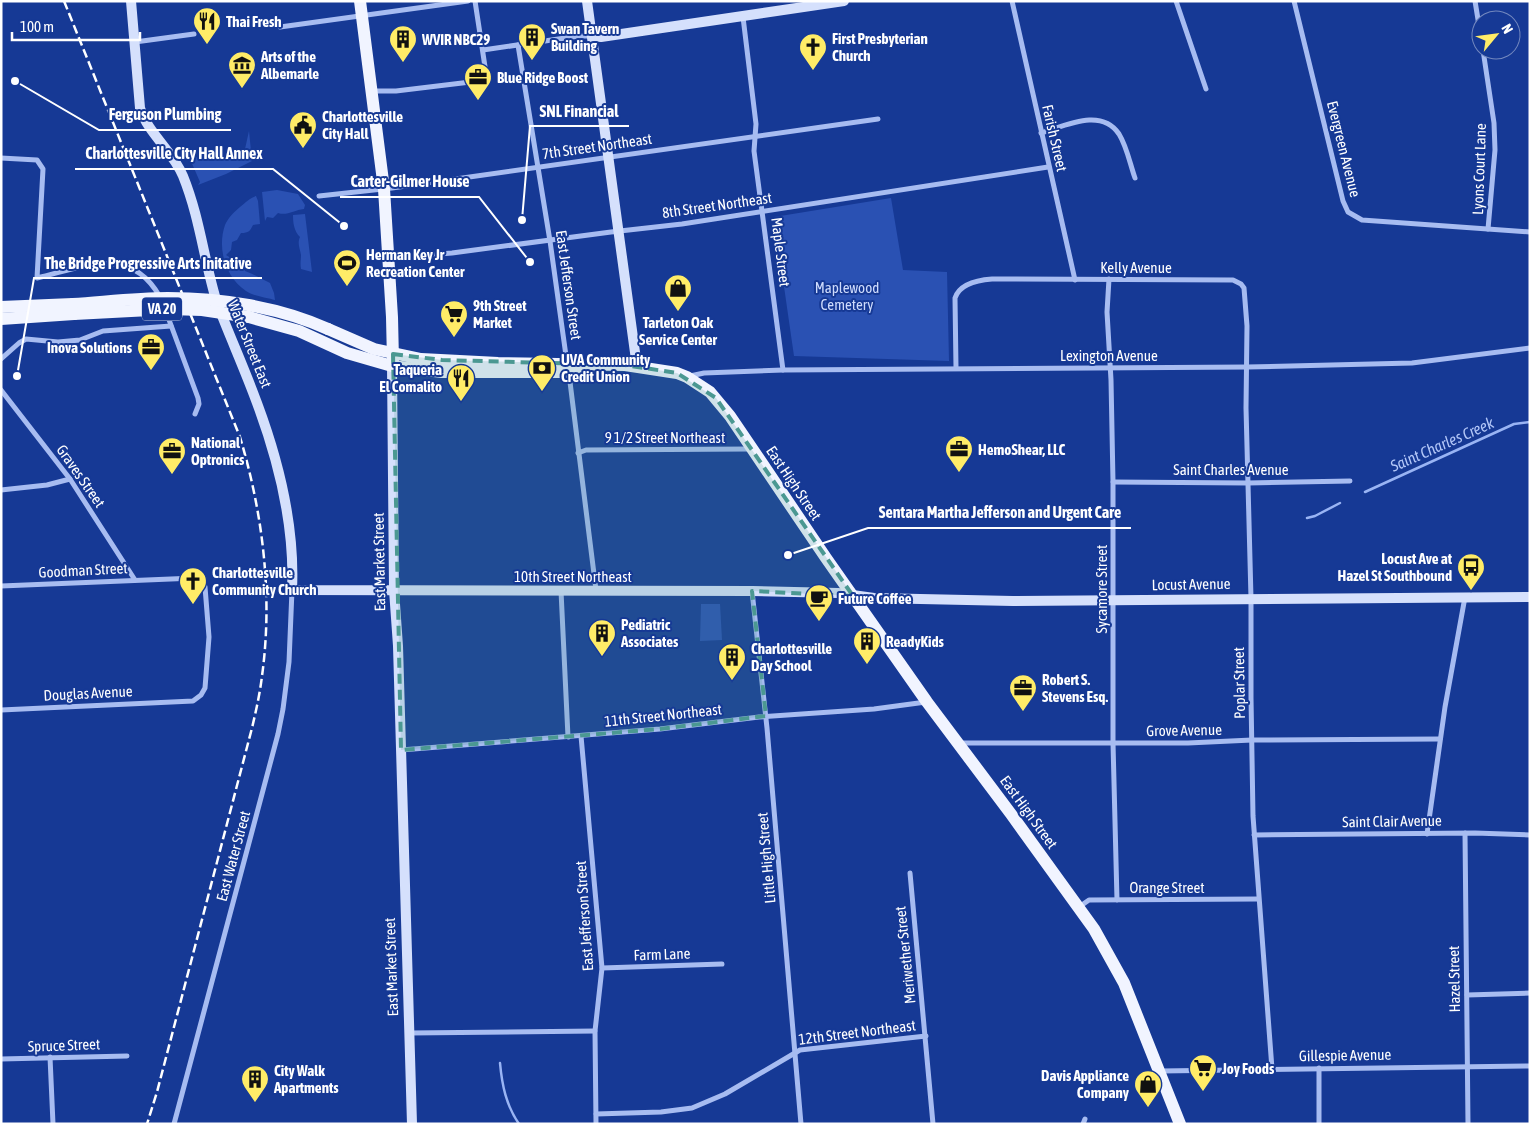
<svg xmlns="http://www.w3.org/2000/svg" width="1531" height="1125" font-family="'Asap Condensed',sans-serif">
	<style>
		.green { fill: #2a51b3 }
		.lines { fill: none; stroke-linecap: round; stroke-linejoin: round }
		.stream { stroke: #99b4f4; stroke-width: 2.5 }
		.street { stroke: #a7bcf1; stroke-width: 5 }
		.secondary { stroke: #d5e0fc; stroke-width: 10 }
		.primary { stroke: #f1f4ff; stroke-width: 12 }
		.rail { stroke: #fff; stroke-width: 2.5; stroke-dasharray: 9 4; stroke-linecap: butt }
		.primary-bridge { stroke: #f1f4ff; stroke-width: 12 }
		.marked { fill: #4b9892; fill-opacity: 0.2; stroke: #4b9892; stroke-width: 4; stroke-dasharray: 10 6; stroke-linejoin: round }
		.labels { text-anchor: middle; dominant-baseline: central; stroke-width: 4; stroke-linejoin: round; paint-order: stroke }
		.shield { fill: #163995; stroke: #b9c4df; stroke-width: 1 }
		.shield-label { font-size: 14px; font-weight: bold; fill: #fff }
		.poi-label { font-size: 15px; font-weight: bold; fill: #fff; stroke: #163995; text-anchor: start }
		.street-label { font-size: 15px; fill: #fff; stroke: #163995 }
		.park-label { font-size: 15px; fill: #cedbfc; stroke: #163995 }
		.water-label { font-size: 16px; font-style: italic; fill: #b3c7f8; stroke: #163995 }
		.leader { fill: none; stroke: #fff; stroke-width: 2 }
		.callout-dot { fill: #fff; stroke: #163995; stroke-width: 2 }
		.callout-label { font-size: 16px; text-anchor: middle; font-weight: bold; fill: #fff; stroke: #163995; stroke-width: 4; stroke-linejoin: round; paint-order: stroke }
	</style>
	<rect width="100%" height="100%" fill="#163995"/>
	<g class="green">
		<path d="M249,131L252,161L226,174L198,185L200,182L190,159L194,157L241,156L245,149Z"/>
		<path d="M277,190L298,194L305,205L304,209C294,210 287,216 278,213L273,218L267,217L265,221L262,192Z"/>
		<path d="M256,196L258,201L260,224L253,225C250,231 249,233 241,233L237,240L232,242L231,250L226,255L242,265L245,271C254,274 262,279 270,283L274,293L275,300C267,298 253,296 246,291C225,277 217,248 225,225C228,218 234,212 240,207C245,203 250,198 256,196Z"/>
		<path d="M891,198L903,270L947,272L949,361L794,356L774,217Z"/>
		<path d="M305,214L312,272L301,269C300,263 301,260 301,255C300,248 297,244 300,237C294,231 293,223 293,215Z"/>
		<path d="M701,604H720L722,640L700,641Z"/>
	</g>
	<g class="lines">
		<g class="stream">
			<path d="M1365,492L1514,424L1530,422"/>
			<path d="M1307,518L1315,516L1340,503"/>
			<path d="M500,1063C502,1085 506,1105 519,1124"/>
		</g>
		<g class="street">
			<path d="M1012,1L1075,280"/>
			<path d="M1176,1L1206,89"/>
			<path d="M1294,1L1343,201L1348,212L1362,220L1530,232"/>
			<path d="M1475,1L1481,38"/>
			<path d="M743,17L756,124L754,151L783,370"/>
			<path d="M280,27L468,1"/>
			<path d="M135,42L194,34"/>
			<path d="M518,45L550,241L567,363"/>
			<path d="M483,50L579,36H593"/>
			<path d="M1483,50L1494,123L1495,150L1488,229"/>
			<path d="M373,91H396L487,80L475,1"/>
			<path d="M1041,133C1065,126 1101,107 1119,134C1127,147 1130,164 1135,178"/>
			<path d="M1,158L37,160L43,169L37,278C84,267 130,244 160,297"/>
			<path d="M319,196L392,188L878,119"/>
			<path d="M389,258L452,253L611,232L682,224L1048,167"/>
			<path d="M1109,279L1107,312L1111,380L1113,482V743L1117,900"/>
			<path d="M165,309L198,398L199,404L195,414"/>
			<path d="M1,359L19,343L26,339L58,342L80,340L103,331L171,326"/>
			<path d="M956,368L955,298C960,283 978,280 992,279L1233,280L1241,284L1244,288L1247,326L1246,408L1251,598V698L1253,816L1272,1069"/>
			<path d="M569,374L596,590"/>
			<path d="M690,376L704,373L783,370L1247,367L1412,363L1530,348"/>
			<path d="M1,390L70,479L135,580"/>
			<path d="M578,453L586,450L750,449"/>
			<path d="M1113,482L1248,483L1350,481"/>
			<path d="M1,490L47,485L70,479"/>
			<path d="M1,586L195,578L203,582L205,587L209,637L205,688L201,695L193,701L1,710"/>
			<path d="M561,591L568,737"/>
			<path d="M752,591L767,728L801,1124"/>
			<path d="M581,736L602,968L595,1031L596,1124"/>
			<path d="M959,743H1188L1252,740L1440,739"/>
			<path d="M401,750L660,729L759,717L874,709L926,702"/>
			<path d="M1465,833L1468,1124"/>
			<path d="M1427,834L1445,707L1465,597"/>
			<path d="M1254,835L1475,833L1530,835"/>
			<path d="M910,873L933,1124"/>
			<path d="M1079,907L1089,900L1258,899"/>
			<path d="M602,968L722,964"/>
			<path d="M1467,995L1530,993"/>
			<path d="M410,1033L595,1031"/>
			<path d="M50,1057L53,1124"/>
			<path d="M1,1059L127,1056"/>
			<path d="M1160,1071L1530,1066"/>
			<path d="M596,1114L661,1112L692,1108L725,1094L800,1050L926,1036"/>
			<path d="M174,1124L278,734L283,709L289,662L292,590"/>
			<path d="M1083,1124L1085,1119"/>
			<path d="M1319,1124V1068"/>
		</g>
		<g class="secondary">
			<path d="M131,1L140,108C148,134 173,151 183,176C200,218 204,261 217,303C230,337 245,370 257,403C279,462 295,528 292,590L752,591L838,593L874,598L1013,601L1530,597"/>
			<path d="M587,1L637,367"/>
			<path d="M593,36L601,37L844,1"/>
			<path d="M392,366L394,590L398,646L412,1124"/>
		</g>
		<g class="primary">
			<path d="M360,1L384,189L392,317L393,361"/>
			<path d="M1,307L73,304"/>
			<path d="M249,317L299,331L347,353L392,366L442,372H588"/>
			<path d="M1,319L74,314"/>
			<path d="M328,329L374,349L421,359L498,363L625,365L677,373L687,377L710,392L730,416L826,558L927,702L1011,814L1094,929L1124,983L1180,1124"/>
		</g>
		<path class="rail" d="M64,1L240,437C263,514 273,596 262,676C260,693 256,711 252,728L157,1092L147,1124"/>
		<g class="primary-bridge">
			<path d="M73,304C104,302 136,298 168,298C221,298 280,307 328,329"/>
			<path d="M74,314L169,309L202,310L249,317"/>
		</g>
	</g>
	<path class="marked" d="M393,354L442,360L625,365L677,373L716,398L853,596L752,591L766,716L660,729L401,750Z"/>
	<defs>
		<g id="restaurant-pin" transform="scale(1.4375)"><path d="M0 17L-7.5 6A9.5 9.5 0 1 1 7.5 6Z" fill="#ffec67" stroke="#163995"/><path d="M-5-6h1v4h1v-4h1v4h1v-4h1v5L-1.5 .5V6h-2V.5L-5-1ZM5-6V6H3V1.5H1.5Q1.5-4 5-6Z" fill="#111"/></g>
		<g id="building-pin" transform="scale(1.4375)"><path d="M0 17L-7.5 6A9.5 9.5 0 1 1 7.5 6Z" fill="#ffec67" stroke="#163995"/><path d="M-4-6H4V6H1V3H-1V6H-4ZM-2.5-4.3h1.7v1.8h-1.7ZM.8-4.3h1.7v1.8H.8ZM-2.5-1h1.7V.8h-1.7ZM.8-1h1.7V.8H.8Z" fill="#111"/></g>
		<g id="church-pin" transform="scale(1.4375)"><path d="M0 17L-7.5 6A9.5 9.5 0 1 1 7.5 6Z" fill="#ffec67" stroke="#163995"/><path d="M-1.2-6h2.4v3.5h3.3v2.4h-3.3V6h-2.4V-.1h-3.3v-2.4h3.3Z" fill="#111"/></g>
		<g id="museum-pin" transform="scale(1.4375)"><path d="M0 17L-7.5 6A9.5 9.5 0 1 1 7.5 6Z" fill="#ffec67" stroke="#163995"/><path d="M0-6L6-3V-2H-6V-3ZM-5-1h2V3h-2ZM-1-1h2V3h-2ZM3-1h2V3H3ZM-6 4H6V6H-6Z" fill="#111"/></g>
		<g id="office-pin" transform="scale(1.4375)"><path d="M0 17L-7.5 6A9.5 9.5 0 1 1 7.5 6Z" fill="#ffec67" stroke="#163995"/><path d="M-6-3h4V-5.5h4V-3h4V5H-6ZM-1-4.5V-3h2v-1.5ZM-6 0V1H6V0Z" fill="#111"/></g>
		<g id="civic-pin" transform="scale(1.4375)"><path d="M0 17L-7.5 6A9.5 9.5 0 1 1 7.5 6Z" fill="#ffec67" stroke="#163995"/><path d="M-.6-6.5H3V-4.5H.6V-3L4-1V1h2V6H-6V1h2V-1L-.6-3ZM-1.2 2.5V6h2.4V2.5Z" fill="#111"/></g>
		<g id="stadium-pin" transform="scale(1.4375)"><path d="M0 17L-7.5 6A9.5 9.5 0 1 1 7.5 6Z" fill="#ffec67" stroke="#163995"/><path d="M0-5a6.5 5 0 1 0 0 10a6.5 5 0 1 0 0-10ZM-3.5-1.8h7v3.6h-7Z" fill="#111"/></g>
		<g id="shop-pin" transform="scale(1.4375)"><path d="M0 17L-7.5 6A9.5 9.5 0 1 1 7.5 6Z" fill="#ffec67" stroke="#163995"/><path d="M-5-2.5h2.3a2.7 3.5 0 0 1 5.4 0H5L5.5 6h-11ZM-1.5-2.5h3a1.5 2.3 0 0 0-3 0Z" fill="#111"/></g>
		<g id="supermarket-pin" transform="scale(1.4375)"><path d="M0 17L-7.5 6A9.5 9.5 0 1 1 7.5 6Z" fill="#ffec67" stroke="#163995"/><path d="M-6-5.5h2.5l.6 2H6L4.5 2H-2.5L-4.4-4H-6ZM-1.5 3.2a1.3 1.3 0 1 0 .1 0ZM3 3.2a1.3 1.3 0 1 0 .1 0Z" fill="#111"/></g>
		<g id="bank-pin" transform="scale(1.4375)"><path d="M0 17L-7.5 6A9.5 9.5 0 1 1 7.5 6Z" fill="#ffec67" stroke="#163995"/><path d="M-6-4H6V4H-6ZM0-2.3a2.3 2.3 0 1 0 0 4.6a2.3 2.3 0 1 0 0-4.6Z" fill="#111"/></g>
		<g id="bus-pin" transform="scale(1.4375)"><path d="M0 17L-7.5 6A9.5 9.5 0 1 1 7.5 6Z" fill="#ffec67" stroke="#163995"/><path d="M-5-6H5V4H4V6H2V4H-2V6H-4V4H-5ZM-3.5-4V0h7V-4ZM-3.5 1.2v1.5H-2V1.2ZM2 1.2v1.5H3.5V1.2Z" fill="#111"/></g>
		<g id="cafe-pin" transform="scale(1.4375)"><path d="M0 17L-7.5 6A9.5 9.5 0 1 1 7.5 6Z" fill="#ffec67" stroke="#163995"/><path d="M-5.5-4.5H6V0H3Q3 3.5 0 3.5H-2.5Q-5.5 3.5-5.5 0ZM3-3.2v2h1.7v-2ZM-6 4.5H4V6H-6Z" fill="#111"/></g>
	</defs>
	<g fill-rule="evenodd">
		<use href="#restaurant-pin" x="207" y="21"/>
		<use href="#building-pin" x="532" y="37"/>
		<use href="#building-pin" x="403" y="39"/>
		<use href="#church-pin" x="813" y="47"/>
		<use href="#museum-pin" x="242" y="65"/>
		<use href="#office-pin" x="478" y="77"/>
		<use href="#civic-pin" x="303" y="125"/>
		<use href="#stadium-pin" x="347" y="263"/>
		<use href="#shop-pin" x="678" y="288"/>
		<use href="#supermarket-pin" x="454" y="314"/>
		<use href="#office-pin" x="151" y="347"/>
		<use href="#bank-pin" x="542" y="368"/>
		<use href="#restaurant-pin" x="461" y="378"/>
		<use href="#office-pin" x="959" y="449"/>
		<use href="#office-pin" x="172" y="451"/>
		<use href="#bus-pin" x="1471" y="567"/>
		<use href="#church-pin" x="193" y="581"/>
		<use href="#cafe-pin" x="819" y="598"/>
		<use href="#building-pin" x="602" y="633"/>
		<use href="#building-pin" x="867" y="641"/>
		<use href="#building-pin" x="732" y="657"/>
		<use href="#office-pin" x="1023" y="688"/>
		<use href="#supermarket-pin" x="1203" y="1068"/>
		<use href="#building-pin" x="255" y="1079"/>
		<use href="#shop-pin" x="1148" y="1084"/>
	</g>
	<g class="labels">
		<rect class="shield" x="142" y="297.5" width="40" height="23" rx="4"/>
		<g class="shield-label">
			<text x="162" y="309">VA 20</text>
		</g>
		<g class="poi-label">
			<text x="226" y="21">Thai Fresh</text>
			<text x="551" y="28">Swan Tavern<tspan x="551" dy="17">Building</tspan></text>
			<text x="832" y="38">First Presbyterian<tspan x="832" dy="17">Church</tspan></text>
			<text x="422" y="39">WVIR NBC29</text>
			<text x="261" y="56">Arts of the<tspan x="261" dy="17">Albemarle</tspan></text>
			<text x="497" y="77">Blue Ridge Boost</text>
			<text x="322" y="116">Charlottesville<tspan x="322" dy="17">City Hall</tspan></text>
			<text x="366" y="254">Herman Key Jr<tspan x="366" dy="17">Recreation Center</tspan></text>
			<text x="473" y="305">9th Street<tspan x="473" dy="17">Market</tspan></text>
			<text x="678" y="322" text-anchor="middle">Tarleton Oak<tspan x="678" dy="17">Service Center</tspan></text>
			<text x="132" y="347" text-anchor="end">Inova Solutions</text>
			<text x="561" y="359">UVA Community<tspan x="561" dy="17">Credit Union</tspan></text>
			<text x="442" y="369" text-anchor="end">Taqueria<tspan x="442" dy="17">El Comalito</tspan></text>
			<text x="191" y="442">National<tspan x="191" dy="17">Optronics</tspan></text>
			<text x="978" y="449">HemoShear, LLC</text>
			<text x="1452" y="558" text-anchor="end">Locust Ave at<tspan x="1452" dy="17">Hazel St Southbound</tspan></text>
			<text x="212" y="572">Charlottesville<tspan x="212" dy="17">Community Church</tspan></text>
			<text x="838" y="598">Future Coffee</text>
			<text x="621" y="624">Pediatric<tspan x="621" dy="17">Associates</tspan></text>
			<text x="886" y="641">ReadyKids</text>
			<text x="751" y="648">Charlottesville<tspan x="751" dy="17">Day School</tspan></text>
			<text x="1042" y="679">Robert S.<tspan x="1042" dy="17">Stevens Esq.</tspan></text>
			<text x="1222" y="1068">Joy Foods</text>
			<text x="274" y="1070">City Walk<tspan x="274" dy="17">Apartments</tspan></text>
			<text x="1129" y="1075" text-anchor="end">Davis Appliance<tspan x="1129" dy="17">Company</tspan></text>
		</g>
		<g class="street-label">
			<text transform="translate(1055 138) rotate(77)">Farish Street</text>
			<text transform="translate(597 146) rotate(-8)">7th Street Northeast</text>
			<text transform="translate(1344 149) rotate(76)">Evergreen Avenue</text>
			<text transform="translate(1479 169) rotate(-88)">Lyons Court Lane</text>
			<text transform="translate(717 205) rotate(-8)">8th Street Northeast</text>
			<text transform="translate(781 252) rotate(83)">Maple Street</text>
			<text x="1136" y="267">Kelly Avenue</text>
			<text transform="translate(569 285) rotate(82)">East Jefferson Street</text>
			<text transform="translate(250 344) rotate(68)">Water Street East</text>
			<text x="1109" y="355">Lexington Avenue</text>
			<text x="665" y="437">9 1/2 Street Northeast</text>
			<text x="1231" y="469">Saint Charles Avenue</text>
			<text transform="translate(81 476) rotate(55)">Graves Street</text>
			<text transform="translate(794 483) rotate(56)">East High Street</text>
			<text transform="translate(379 562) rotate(-91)">East Market Street</text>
			<text transform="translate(83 570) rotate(-3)">Goodman Street</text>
			<text x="573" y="576">10th Street Northeast</text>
			<text transform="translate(1191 584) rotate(-1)">Locust Avenue</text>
			<text transform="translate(1101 589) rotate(-90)">Sycamore Street</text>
			<text transform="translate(1239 683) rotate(-91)">Poplar Street</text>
			<text transform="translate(88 693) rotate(-3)">Douglas Avenue</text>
			<text transform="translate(663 715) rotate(-6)">11th Street Northeast</text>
			<text transform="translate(1184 730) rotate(-1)">Grove Avenue</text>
			<text transform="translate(1029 812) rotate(54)">East High Street</text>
			<text transform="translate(1392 821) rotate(-1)">Saint Clair Avenue</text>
			<text transform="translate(233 856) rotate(-75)">East Water Street</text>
			<text transform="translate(766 858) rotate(-95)">Little High Street</text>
			<text x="1167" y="887">Orange Street</text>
			<text transform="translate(584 916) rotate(-94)">East Jefferson Street</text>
			<text transform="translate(662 954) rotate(-2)">Farm Lane</text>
			<text transform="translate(905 955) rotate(-96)">Meriwether Street</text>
			<text transform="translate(391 967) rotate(-92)">East Market Street</text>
			<text transform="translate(1454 979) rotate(-91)">Hazel Street</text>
			<text transform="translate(857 1032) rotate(-7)">12th Street Northeast</text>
			<text transform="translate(64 1045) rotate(-2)">Spruce Street</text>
			<text transform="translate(1345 1055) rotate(-1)">Gillespie Avenue</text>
		</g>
		<g class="park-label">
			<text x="847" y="287">Maplewood<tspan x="847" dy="17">Cemetery</tspan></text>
		</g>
		<g class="water-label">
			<text transform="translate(1442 444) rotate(-24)">Saint Charles Creek</text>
		</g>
	</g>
	<path class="leader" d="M522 220L530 126H629M15 81L99 130H231M344 226L273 169H75M530 262L479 197H340M17 376L34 278H262M788 555L868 528H1131"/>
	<g class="callout-dot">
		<circle cx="522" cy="220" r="5"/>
		<circle cx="15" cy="81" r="5"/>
		<circle cx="344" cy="226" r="5"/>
		<circle cx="530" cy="262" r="5"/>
		<circle cx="17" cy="376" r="5"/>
		<circle cx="788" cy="555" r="5"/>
	</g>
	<g class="callout-label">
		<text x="579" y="117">SNL Financial</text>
		<text x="165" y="120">Ferguson Plumbing</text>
		<text x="174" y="159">Charlottesville City Hall Annex</text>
		<text x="410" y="187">Carter-Gilmer House</text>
		<text x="148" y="269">The Bridge Progressive Arts Initative</text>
		<text x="1000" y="518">Sentara Martha Jefferson and Urgent Care</text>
	</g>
	<rect width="1531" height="1125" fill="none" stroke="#ffffff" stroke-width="5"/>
	<g transform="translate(1496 35) rotate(61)"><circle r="24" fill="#163995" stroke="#7388bf"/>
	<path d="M0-4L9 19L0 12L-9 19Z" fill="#ffec67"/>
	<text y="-8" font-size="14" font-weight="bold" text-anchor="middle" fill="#ffffff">N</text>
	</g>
	<path d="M12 32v8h128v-8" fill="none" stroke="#ffffff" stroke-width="2.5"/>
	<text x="20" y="32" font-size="15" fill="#ffffff" stroke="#163995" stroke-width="4" paint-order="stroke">100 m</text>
</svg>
